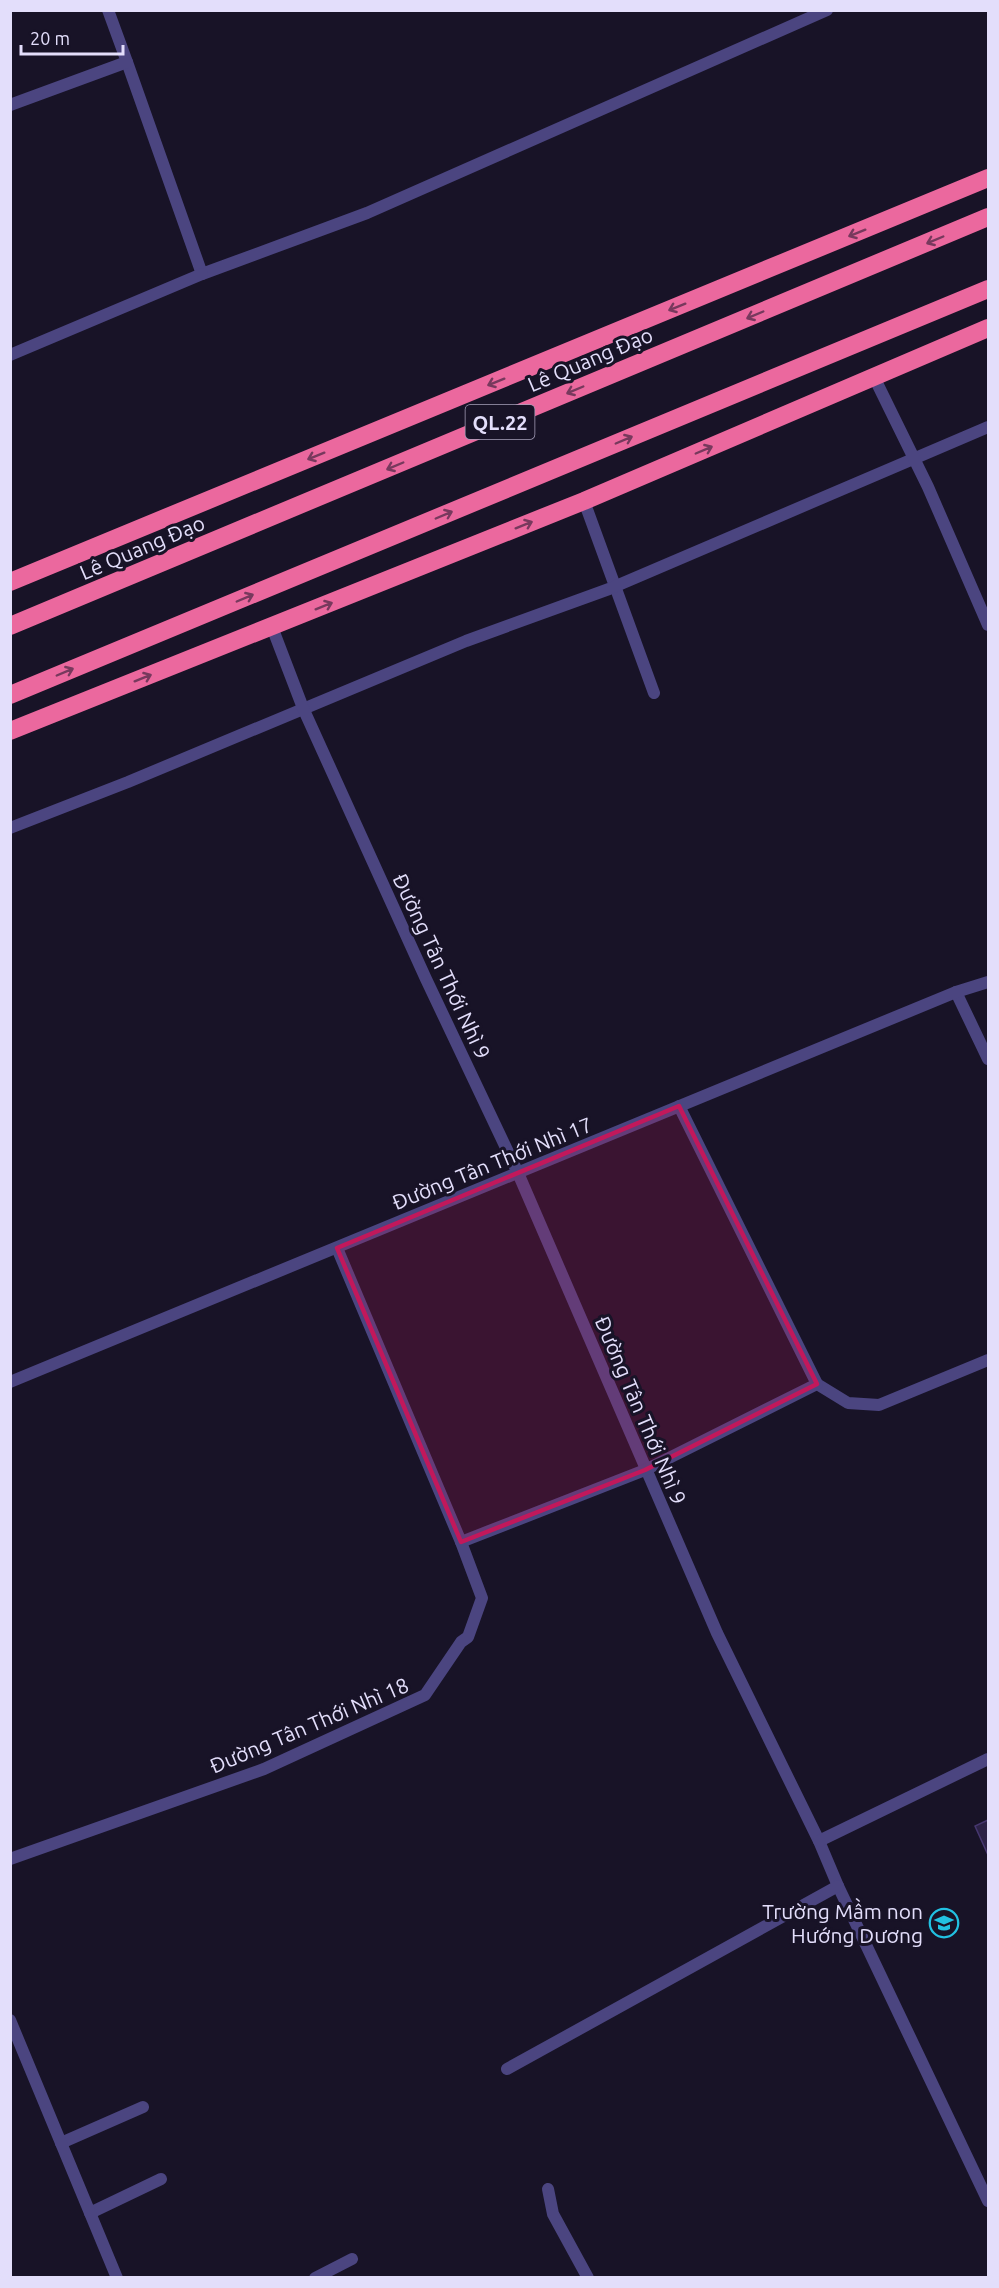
<svg xmlns="http://www.w3.org/2000/svg" width="999" height="2288" font-family="Ubuntu,sans-serif">
	<style>
		.building { fill: #2c2246; stroke: #46376f; stroke-width: 1.5 }
		.lines { fill: none; stroke-linecap: round; stroke-linejoin: round }
		.lane { stroke: #4b4580; stroke-width: 12 }
		.street { stroke: #4b4580; stroke-width: 12 }
		.highway { stroke: #eb689e; stroke-width: 18 }
		.oneway { stroke: #77395d }
		.marked { fill: #c2185b; fill-opacity: 0.2; stroke: #c2185b; stroke-width: 4.5; stroke-linejoin: round }
		.labels { text-anchor: middle; dominant-baseline: central; stroke-width: 6; stroke-linejoin: round; paint-order: stroke }
		.shield { fill: #181327; stroke: #a6a1bb; stroke-width: 1.5 }
		.shield-label { font-size: 20px; font-weight: bold; fill: #e3defb }
		.street-label { font-size: 21px; fill: #e3defb; stroke: #181327 }
		.poi-label { font-size: 21px; fill: #e3defb; stroke: #181327; text-anchor: end }
	</style>
	<rect width="100%" height="100%" fill="#181327"/>
	<path class="building" d="M988,1820V1855L975,1826Z"/>
	<g class="lines">
		<g class="lane">
			<path d="M584,501L654,693"/>
			<path d="M10,828L128,782L466,641L609,589L988,427"/>
			<path d="M61,2143L143,2107"/>
			<path d="M90,2213L161,2179"/>
			<path d="M315,2278L352,2259"/>
		</g>
		<g class="street">
			<path d="M127,62L202,274L367,213L827,10"/>
			<path d="M10,105L127,62L108,10"/>
			<path d="M10,355L202,274"/>
			<path d="M874,377L928,487L988,625"/>
			<path d="M272,627L303,708L426,979L518,1173L717,1633L819,1841L838,1886L988,2201"/>
			<path d="M956,992L988,1059"/>
			<path d="M679,1106L817,1384"/>
			<path d="M337,1248L461,1542"/>
			<path d="M10,1382L956,992L988,982"/>
			<path d="M817,1384L848,1403L879,1405L988,1360"/>
			<path d="M819,1841L988,1759"/>
			<path d="M10,1859L264,1769L425,1695L461,1642L468,1637L482,1598L461,1542L645,1470L817,1384"/>
			<path d="M10,2020L117,2278"/>
			<path d="M507,2069L838,1886"/>
			<path d="M548,2189L553,2214L588,2278"/>
		</g>
		<g class="highway">
			<path d="M10,582L988,178"/>
			<path d="M10,626L988,217"/>
			<path d="M10,695L988,289"/>
			<path d="M10,731L584,501L988,328"/>
		</g>
	</g>
	<defs><path id="oneway-shaft" d="M-6 0H5M1.5-3L5.5 0L1.5 3" fill="none" stroke-width="1.6" stroke-linecap="round" stroke-linejoin="round" transform="scale(1.5)"/></defs>
	<g class="oneway">
		<use href="#oneway-shaft" transform="translate(857 233) rotate(158)"/>
		<use href="#oneway-shaft" transform="translate(935 240) rotate(157)"/>
		<use href="#oneway-shaft" transform="translate(677 307) rotate(158)"/>
		<use href="#oneway-shaft" transform="translate(755 315) rotate(157)"/>
		<use href="#oneway-shaft" transform="translate(496 382) rotate(158)"/>
		<use href="#oneway-shaft" transform="translate(575 390) rotate(157)"/>
		<use href="#oneway-shaft" transform="translate(624 440) rotate(-23)"/>
		<use href="#oneway-shaft" transform="translate(704 450) rotate(-23)"/>
		<use href="#oneway-shaft" transform="translate(316 456) rotate(158)"/>
		<use href="#oneway-shaft" transform="translate(395 466) rotate(157)"/>
		<use href="#oneway-shaft" transform="translate(444 515) rotate(-23)"/>
		<use href="#oneway-shaft" transform="translate(524 525) rotate(-22)"/>
		<use href="#oneway-shaft" transform="translate(245 598) rotate(-23)"/>
		<use href="#oneway-shaft" transform="translate(324 606) rotate(-22)"/>
		<use href="#oneway-shaft" transform="translate(65 672) rotate(-23)"/>
		<use href="#oneway-shaft" transform="translate(143 678) rotate(-22)"/>
	</g>
	<path class="marked" d="M679,1106L817,1384L645,1470L461,1542L337,1248Z"/>
	<defs>
		<g id="school-ring" transform="scale(1.5)"><circle r="9.5" fill="#181327" stroke="#22c1e2" stroke-width="1.5"/><path d="M0-5L7-2L0 1L-7-2ZM-4 1L0 2.5L4 1V4Q0 6-4 4Z" fill="#22c1e2"/></g>
	</defs>
	<g fill-rule="evenodd">
		<use href="#school-ring" x="944" y="1923"/>
	</g>
	<g class="labels">
		<rect class="shield" x="465.5" y="405" width="69" height="34" rx="4.5"/>
		<g class="shield-label">
			<text x="500" y="422">QL.22</text>
		</g>
		<g class="street-label">
			<text transform="translate(590 359) rotate(-23)">Lê Quang Đạo</text>
			<text transform="translate(142 547) rotate(-23)">Lê Quang Đạo</text>
			<text transform="translate(442 966) rotate(65)">Đường Tân Thới Nhì 9</text>
			<text transform="translate(492 1163) rotate(-22)">Đường Tân Thới Nhì 17</text>
			<text transform="translate(641 1410) rotate(67)">Đường Tân Thới Nhì 9</text>
			<text transform="translate(309 1725) rotate(-23)">Đường Tân Thới Nhì 18</text>
		</g>
		<g class="poi-label">
			<text x="923" y="1911">Trường Mầm non<tspan x="923" dy="24">Hướng Dương</tspan></text>
		</g>
	</g>
	<rect width="999" height="2288" fill="none" stroke="#e3defb" stroke-width="24"/>
	<path d="M21 45v9h102v-9" fill="none" stroke="#e3defb" stroke-width="3"/>
	<text x="30" y="45" font-size="18" fill="#e3defb" stroke="#181327" stroke-width="4.5" paint-order="stroke">20 m</text>
</svg>
